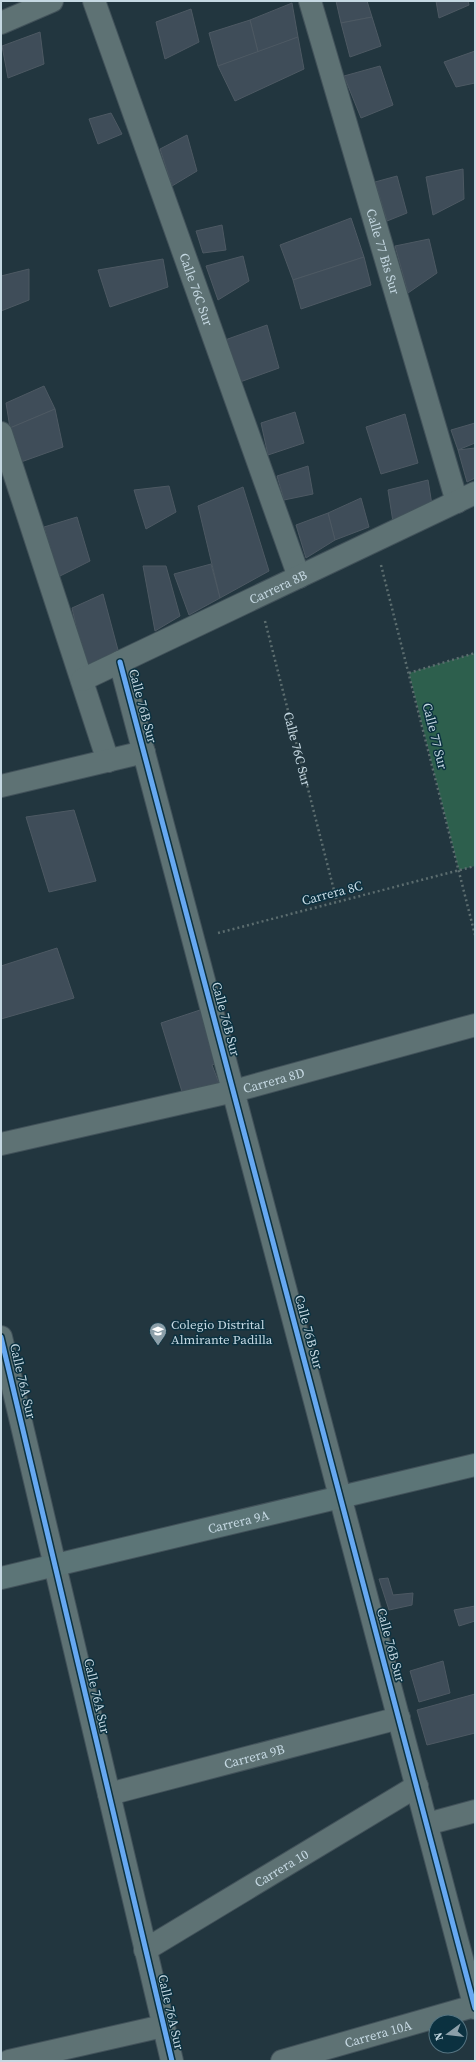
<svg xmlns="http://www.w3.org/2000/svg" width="476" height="2062" font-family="'Source Serif 4',serif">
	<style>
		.green { fill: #2d5f4d }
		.building { fill: #3f4d59; stroke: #4d5963 }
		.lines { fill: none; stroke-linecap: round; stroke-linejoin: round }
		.street-casing { stroke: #42525a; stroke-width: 24 }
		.secondary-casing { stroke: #42525a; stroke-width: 24 }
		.path { stroke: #5c6d6f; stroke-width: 2.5; stroke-dasharray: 2 3; stroke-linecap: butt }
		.street { stroke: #5e7274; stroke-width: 22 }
		.secondary { stroke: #5c7577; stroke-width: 22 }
		.cycleway-casing { stroke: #0b3140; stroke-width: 8 }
		.cycleway { stroke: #66a8f1; stroke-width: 5 }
		.labels { text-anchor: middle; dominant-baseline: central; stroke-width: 3; stroke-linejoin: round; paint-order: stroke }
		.street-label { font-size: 13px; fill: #c5d8e2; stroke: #0b3140 }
		.poi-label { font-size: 13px; fill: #c5d8e2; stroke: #0b3140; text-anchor: start }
	</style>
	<rect width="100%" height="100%" fill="#22363f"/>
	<path class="green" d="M475,653V866L459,870L409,673Z"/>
	<g class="building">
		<path d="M336,1H367L372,17L341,23Z"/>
		<path d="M436,1H468L469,5L439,18Z"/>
		<path d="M292,3L298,37L258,52L250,20Z"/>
		<path d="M191,9L199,42L165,59L156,22Z"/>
		<path d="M372,17L381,46L350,57L341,23Z"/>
		<path d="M250,20L258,52L218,66L209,33Z"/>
		<path d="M40,32L44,64L8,78L2,46Z"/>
		<path d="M298,37L304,69L235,101L218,66Z"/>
		<path d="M475,51V83L456,87L444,62Z"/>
		<path d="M380,66L393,105L361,118L344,76Z"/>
		<path d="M111,113L122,134L98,144L89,119Z"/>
		<path d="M187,135L197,171L172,186L160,149Z"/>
		<path d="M463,169L464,199L433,215L426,177Z"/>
		<path d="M397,176L407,213L387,221L375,182Z"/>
		<path d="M351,218L364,257L293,280L280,245Z"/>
		<path d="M222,225L226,250L203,253L196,231Z"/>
		<path d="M429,239L437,273L408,293L395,246Z"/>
		<path d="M243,256L249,281L218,300L206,266Z"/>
		<path d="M364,257L371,285L301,309L293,280Z"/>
		<path d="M163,259L168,287L110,307L98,270Z"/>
		<path d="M29,269V300L1,311V276Z"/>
		<path d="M267,325L279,368L240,382L225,340Z"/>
		<path d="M44,386L55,409L10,428L6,403Z"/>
		<path d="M55,409L63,447L21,462L10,428Z"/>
		<path d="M295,412L304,443L268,455L261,423Z"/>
		<path d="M405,414L418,463L381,474L366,427Z"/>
		<path d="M475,423V443L458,450L451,430Z"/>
		<path d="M475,448V478L467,482L458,450Z"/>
		<path d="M308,466L313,494L284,500L277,476Z"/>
		<path d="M428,480L432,505L393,522L388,490Z"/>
		<path d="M169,486L176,512L146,529L134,490Z"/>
		<path d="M243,487L269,571L220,598L198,506Z"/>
		<path d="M361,498L369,527L335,540L328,513Z"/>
		<path d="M328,513L335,540L306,558L296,525Z"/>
		<path d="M77,517L90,561L58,577L44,527Z"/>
		<path d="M211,564L220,598L189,615L174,574Z"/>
		<path d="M143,566H166L180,616L155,631Z"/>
		<path d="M103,594L118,650L85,667L72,608Z"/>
		<path d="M74,810L96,881L49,892L26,817Z"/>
		<path d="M57,948L74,998L1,1019V966Z"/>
		<path d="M206,1008L221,1062L212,1065L219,1083L183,1095L161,1023Z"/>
		<path d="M388,1578L393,1595L413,1593L412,1605L389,1610L379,1579Z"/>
		<path d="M475,1606V1621L459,1626L454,1610Z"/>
		<path d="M443,1661L450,1693L419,1702L410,1671Z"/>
		<path d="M475,1694V1733L427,1745L417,1710Z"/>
	</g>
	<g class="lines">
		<g class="street-casing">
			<g id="street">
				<path id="s2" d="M94,1L299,577"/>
				<path id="s3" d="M310,1L457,502"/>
				<path d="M1,23L52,1"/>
				<path d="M1,433L108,761"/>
				<path d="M120,662L475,2008"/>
				<path id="s4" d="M82,680L475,493"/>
				<path d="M1,786L144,752"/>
				<path id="s5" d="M1,1144L234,1091L475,1025"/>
				<path d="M1,1337L172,2061"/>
				<path id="s6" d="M109,1794L399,1718"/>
				<path d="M427,1824L475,1811"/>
				<path id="s7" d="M145,1950L417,1786"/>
				<path d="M9,2061L163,2026"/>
				<path id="s8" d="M282,2061L474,2006"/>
			</g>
		</g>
		<g class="secondary-casing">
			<g id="secondary">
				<path id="s9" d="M1,1578L475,1465"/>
			</g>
		</g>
		<g class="path">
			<path d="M381,565L475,935"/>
			<path id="s1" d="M265,621L337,902"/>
			<path d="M409,673L475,653"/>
			<path d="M218,933L475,866"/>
		</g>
		<use href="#street" class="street"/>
		<use href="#secondary" class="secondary"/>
		<g class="cycleway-casing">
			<g id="cycleway">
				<path d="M120,662L475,2008"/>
				<path d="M1,1337L172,2061"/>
			</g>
		</g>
		<use href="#cycleway" class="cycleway"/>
	</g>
	<defs>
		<g id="school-pin" transform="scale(0.9)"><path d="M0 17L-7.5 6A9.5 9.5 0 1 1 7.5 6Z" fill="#8c9fa9" stroke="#0b3140"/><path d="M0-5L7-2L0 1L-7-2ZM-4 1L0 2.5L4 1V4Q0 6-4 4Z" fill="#fff"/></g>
	</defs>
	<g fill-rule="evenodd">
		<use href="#school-pin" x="158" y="1331"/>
	</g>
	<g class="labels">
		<g class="street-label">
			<text stroke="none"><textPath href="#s3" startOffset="261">Calle 77 Bis Sur</textPath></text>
			<text stroke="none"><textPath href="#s2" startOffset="306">Calle 76C Sur</textPath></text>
			<text stroke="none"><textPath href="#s4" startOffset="217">Carrera 8B</textPath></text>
			<text transform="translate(143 706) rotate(75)">Calle 76B Sur</text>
			<text transform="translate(435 736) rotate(76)">Calle 77 Sur</text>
			<text stroke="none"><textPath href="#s1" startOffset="132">Calle 76C Sur</textPath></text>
			<text transform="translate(332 893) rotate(-15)">Carrera 8C</text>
			<text transform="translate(226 1019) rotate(75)">Calle 76B Sur</text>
			<text stroke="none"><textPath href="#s5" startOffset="280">Carrera 8D</textPath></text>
			<text transform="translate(309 1332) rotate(75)">Calle 76B Sur</text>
			<text transform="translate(23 1381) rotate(77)">Calle 76A Sur</text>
			<text stroke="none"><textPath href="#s9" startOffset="244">Carrera 9A</textPath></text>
			<text transform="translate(391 1645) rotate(75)">Calle 76B Sur</text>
			<text transform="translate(97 1696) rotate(77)">Calle 76A Sur</text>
			<text stroke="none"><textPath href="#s6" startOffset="150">Carrera 9B</textPath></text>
			<text stroke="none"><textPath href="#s7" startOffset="159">Carrera 10</textPath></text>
			<text transform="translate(171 2012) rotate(77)">Calle 76A Sur</text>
			<text stroke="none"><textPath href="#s8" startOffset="100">Carrera 10A</textPath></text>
		</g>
		<g class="poi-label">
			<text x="171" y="1324">Colegio Distrital<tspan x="171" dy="15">Almirante Padilla</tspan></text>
		</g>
	</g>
	<rect width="476" height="2062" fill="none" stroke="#c5d8e2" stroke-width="4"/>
	<g transform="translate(448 2034) rotate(255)"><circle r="19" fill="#0b3140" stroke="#557481"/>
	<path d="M0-3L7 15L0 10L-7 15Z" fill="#8c9fa9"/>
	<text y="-6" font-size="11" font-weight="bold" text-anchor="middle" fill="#c5d8e2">N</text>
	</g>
</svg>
